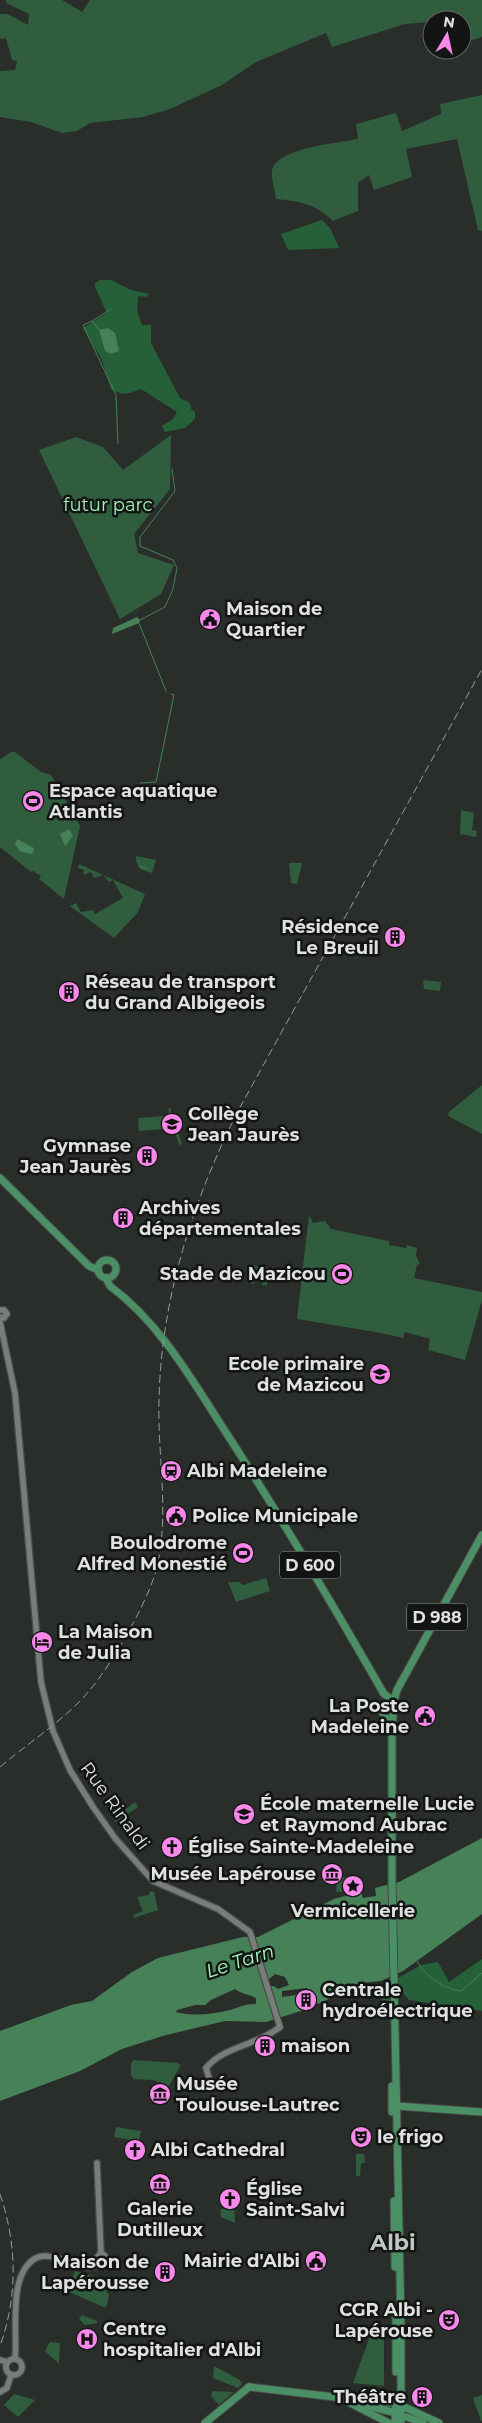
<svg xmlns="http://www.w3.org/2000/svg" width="482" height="2423" font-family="Montserrat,sans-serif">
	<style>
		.green { fill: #305d3e }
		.forest { fill: #266039 }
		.water { fill: #478158; fill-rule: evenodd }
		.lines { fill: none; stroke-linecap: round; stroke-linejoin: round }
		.stream { stroke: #478158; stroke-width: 1 }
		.minor-casing { stroke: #474b48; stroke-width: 8 }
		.major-casing { stroke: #474b48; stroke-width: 9 }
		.minor { stroke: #787d79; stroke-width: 5.5 }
		.major { stroke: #4b9065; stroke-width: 7 }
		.rail { stroke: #979b98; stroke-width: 1; stroke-dasharray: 8 4; stroke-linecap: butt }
		.labels { text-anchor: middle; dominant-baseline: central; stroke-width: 5; stroke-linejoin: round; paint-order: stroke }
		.shield { fill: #131514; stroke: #a2a4a3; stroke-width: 1 }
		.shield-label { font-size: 16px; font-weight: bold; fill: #dfe2e0 }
		.park-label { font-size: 18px; fill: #9ef2b5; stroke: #131514 }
		.poi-label { font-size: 18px; font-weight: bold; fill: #dfe2e0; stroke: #131514; text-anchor: start }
		.street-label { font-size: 18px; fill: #dfe2e0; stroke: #131514 }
		.water-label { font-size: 19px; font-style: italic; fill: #a5f9bc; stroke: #131514 }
		.district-label { font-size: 22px; font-weight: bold; fill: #c0c6c1; stroke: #131514 }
	</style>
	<rect width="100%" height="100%" fill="#292e2a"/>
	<g class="green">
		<path d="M6,0H62L82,12L90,0H482V37L462,43V20H432V32L429,22L405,24L332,47L326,33L256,62L222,85L170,109L143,117L90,123L77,131L62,133L31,122L0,117V71L15,70L17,61L12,60L6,38L0,39V14H7L28,25L29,14L6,3Z"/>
		<path d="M482,95V231L478,230L457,139L406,149L412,177L374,190L369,175L358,183V211L333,221C316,204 299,201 276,199C275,191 271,179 272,171C276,148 338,143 358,139L356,124L396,113L402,131L441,114L440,104Z"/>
		<path d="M171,435L170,489L134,534L138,553L174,565L161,594L120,619L39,450L76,437L103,447L123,470Z"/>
		<path d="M11,752H15L41,772L51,775L80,826L64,899L39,879L41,876L33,871L31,872L0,847V759Z"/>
		<path d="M461,810L474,813L472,830L477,831L476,837L460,834Z"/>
		<path d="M136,856L156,860L152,873L140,869L136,861Z"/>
		<path d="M289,863H302L297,884L291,883Z"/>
		<path d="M79,864L145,894L138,912L114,938L70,906L76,903L81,912L93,910L95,914L123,898L113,880L109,882L103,875L94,878L91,872L83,875L84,870L78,868Z"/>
		<path d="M423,980L441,982L440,991L424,989Z"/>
		<path d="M482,1085V1134L448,1116L449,1112Z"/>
		<path d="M170,1108L182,1144L179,1145L168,1109Z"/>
		<path d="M163,1116L164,1129L139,1131L138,1118Z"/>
		<path d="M309,1215L313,1223L325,1221L331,1229L389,1241V1245L406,1248L407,1245L417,1248L416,1256L420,1264L417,1265L414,1278L482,1292V1300L465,1360L428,1350L430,1339L405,1332L403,1338L381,1333L297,1319Z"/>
		<path d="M250,1265L269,1268L267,1285H262V1282L255,1281L254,1284L250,1283V1280H248Z"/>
		<path d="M266,1578L270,1591L236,1602L228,1582H239L243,1585Z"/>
		<path d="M135,1802L138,1807L116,1822L113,1819L116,1816L118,1818L122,1815L121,1813Z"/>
		<path d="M328,1875L350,1878L348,1886L342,1887V1892H336L337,1880L328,1878Z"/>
		<path d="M150,1891L154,1892L158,1910L134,1918L133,1915L143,1911L137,1897L149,1895Z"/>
		<path d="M391,1995L390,2009L382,2017V1998Z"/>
		<path d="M134,2060L177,2063L181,2065L169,2086L153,2080L134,2079L131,2075V2063Z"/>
		<path d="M116,2127L141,2131L139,2141L114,2137Z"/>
		<path d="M356,2154H364L365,2163H361L360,2176H356Z"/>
		<path d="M226,2208H234L235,2223L221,2217L220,2210Z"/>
		<path d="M75,2271L96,2277L109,2295L106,2308L67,2291Z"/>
		<path d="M82,2315L97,2321V2323L85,2325L79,2319Z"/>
		<path d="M370,2336H384V2386L353,2383Z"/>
		<path d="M50,2342L60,2343L59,2364L45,2351Z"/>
		<path d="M214,2366L240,2380L242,2384L238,2388L213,2378Z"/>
		<path d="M212,2391L234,2392L219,2405L211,2396Z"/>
		<path d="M14,2394L35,2400L18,2417L4,2405Z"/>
		<path d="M482,2395V2421H481L473,2398Z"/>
	</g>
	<g class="forest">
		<path d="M322,220L330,228L339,248L288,250L281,234Z"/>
		<path d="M100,280H111L131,290L149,294L146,297L138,296L137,311L142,325H151V343L180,398L190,403L191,409L195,412V419L185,428L165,432L162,426L173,419L177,412L141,389C129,394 122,396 111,389L102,360L83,328L107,313L95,287V283Z"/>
		<path d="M482,1959V2011L409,2000L393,1981L421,1965L438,1962L449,1982Z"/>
	</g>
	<g class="water">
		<path d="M108,328L115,333L119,351L111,354L105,351L99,330Z"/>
		<path d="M137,617L140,620L139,623L112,634L113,628Z"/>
		<path d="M69,829L73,836L65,846L60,834Z"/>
		<path d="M17,839L34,848L33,854L21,852L15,844Z"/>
		<path d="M482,1838V1914L403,1971L381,1981L362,1983L318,2004L307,1988L282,1991V1997L296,1995L304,2010L266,2022L225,2021L166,2035L122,2049L80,2071L0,2101V2031L71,2005L92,2001L132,1972L158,1958L243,1937H258L334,1899L361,1892L363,1898L376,1896L375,1888L399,1882ZM275,1974L285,1977L289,1985L278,1989L274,1986H263V1984ZM235,1989C241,1994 249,1994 256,1998V2004C244,2003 237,2009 225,2011C210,2015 191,2016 176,2012L177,2010L195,2005H205L211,2000Z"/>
	</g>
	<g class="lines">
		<g class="stream">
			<path d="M92,321L83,325L116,395L118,444"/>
			<path d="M99,330L92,321L111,309"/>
			<path d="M140,620L165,607L173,589L177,568L173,560L140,546V537L175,491L172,469"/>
			<path d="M139,623L166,691"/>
			<path d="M140,783L156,782L174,695L171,694"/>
			<path d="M140,866L148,869"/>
			<path d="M417,1961C423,1975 446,1990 461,1991L482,1973"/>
		</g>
		<g class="minor-casing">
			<g id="minor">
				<path d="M0,1310H4L7,1314L4,1318L0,1317"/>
				<path d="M0,1322L15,1393L41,1682L53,1731L70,1770L93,1807L115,1838L153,1881L218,1909L250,1932L280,2027C256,2046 224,2046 206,2068L209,2078"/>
				<path d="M83,2265L94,2261L101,2253"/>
				<circle cx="14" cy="2367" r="8"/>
				<path d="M15,2359C18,2331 7,2274 36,2258C56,2247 94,2285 105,2256L101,2253L97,2163"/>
				<path d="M0,2360L7,2362"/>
				<path d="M0,2392L7,2388L11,2375"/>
			</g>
		</g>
		<g class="major-casing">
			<g id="major">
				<path d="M0,1178L89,1266L98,1270"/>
				<circle cx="107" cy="1269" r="9"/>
				<path d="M106,1278L110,1286C160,1323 192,1380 225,1431C281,1517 333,1605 384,1694L394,1701"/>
				<path d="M377,1705L388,1720"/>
				<path d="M392,2086V2112"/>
				<path d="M397,2106L482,2112"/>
				<path d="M394,2201L395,2267"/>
				<path d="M396,2372V2313"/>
				<path d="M249,2387L334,2397L392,2412"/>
				<path d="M357,2398L386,2403H396"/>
				<path d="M348,2402L389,2423"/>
				<path d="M400,2405L439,2423"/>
				<path d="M407,2417L423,2423"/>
				<path d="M205,2423L249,2387"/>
				<path d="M395,2423L396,2401"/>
				<path d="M401,2423V2327L392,1880V1732L394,1701L397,1690L482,1535"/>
			</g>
		</g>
		<use href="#minor" class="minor"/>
		<use href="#major" class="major"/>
		<g class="rail">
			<path d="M0,1767C26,1745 55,1726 79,1702C104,1678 141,1614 153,1580C172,1526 157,1457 159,1400C161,1299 193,1200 238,1111L482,669"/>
			<path d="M0,2194C17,2244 18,2296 0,2346"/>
		</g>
	</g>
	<defs>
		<g id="civic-disc" transform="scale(1.125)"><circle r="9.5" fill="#f888ea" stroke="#131514"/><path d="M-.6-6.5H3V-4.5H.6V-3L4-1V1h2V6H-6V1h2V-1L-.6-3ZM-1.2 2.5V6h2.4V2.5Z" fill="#111"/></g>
		<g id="stadium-disc" transform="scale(1.125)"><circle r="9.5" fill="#f888ea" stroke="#131514"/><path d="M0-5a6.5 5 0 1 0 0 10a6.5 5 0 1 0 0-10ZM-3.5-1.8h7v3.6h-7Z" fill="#111"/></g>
		<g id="building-disc" transform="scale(1.125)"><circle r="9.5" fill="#f888ea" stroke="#131514"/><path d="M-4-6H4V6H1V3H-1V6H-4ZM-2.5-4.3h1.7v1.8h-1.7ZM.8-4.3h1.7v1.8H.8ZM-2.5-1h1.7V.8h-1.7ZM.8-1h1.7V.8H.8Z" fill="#111"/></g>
		<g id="school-disc" transform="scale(1.125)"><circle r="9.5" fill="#f888ea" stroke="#131514"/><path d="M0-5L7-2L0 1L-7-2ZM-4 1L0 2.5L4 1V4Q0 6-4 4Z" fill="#111"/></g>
		<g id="station-disc" transform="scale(1.125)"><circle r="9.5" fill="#f888ea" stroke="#131514"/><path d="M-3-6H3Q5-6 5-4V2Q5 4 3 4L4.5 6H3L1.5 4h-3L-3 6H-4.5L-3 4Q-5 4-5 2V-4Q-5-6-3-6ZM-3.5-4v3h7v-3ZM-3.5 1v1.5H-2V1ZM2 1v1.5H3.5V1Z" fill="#111"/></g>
		<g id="hotel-disc" transform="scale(1.125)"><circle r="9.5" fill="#f888ea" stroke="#131514"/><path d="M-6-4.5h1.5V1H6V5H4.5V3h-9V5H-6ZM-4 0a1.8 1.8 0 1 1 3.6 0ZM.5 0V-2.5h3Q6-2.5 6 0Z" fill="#111"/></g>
		<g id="church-disc" transform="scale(1.125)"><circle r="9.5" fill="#f888ea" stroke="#131514"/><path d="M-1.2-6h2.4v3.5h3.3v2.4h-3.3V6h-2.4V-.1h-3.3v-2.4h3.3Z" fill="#111"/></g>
		<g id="museum-disc" transform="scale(1.125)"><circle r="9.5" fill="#f888ea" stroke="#131514"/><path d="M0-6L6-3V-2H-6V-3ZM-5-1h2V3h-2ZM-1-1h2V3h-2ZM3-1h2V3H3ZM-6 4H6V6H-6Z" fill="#111"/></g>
		<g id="sight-disc" transform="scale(1.125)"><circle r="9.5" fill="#f888ea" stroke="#131514"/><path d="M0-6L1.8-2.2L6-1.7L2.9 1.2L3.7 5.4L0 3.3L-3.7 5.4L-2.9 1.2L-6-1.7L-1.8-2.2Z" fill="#111"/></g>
		<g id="theatre-disc" transform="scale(1.125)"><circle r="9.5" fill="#f888ea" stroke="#131514"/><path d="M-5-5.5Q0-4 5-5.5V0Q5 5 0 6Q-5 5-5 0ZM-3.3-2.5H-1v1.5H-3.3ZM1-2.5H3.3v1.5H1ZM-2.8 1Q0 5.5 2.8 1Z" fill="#111"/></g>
		<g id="hospital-disc" transform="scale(1.125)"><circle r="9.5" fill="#f888ea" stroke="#131514"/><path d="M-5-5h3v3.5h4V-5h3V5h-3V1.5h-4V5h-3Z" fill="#111"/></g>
	</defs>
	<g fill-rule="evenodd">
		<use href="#civic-disc" x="210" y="619"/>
		<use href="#stadium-disc" x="33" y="801"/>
		<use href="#building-disc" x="395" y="937"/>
		<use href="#building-disc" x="69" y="992"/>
		<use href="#school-disc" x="172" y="1124"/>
		<use href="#building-disc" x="147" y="1156"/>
		<use href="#building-disc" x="123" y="1218"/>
		<use href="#stadium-disc" x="342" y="1274"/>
		<use href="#school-disc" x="380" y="1374"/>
		<use href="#station-disc" x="171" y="1471"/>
		<use href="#civic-disc" x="176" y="1516"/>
		<use href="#stadium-disc" x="243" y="1553"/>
		<use href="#hotel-disc" x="42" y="1642"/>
		<use href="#civic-disc" x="425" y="1716"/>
		<use href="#school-disc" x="244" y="1814"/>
		<use href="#church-disc" x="172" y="1847"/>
		<use href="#museum-disc" x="332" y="1874"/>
		<use href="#sight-disc" x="353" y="1886"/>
		<use href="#building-disc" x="306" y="2000"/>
		<use href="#building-disc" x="265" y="2046"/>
		<use href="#museum-disc" x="160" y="2094"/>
		<use href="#theatre-disc" x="361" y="2137"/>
		<use href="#church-disc" x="135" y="2150"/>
		<use href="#museum-disc" x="160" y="2184"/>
		<use href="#church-disc" x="230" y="2199"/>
		<use href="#civic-disc" x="316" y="2261"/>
		<use href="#building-disc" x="165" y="2272"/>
		<use href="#theatre-disc" x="449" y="2320"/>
		<use href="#hospital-disc" x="87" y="2339"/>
		<use href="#building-disc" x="422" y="2397"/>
	</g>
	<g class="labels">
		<g class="shield">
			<rect x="280" y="1551.5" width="60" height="27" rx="4"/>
			<rect x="407" y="1603.5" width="60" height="27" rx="4"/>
		</g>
		<g class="shield-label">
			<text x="310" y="1565">D 600</text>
			<text x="437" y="1617">D 988</text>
		</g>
		<g class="park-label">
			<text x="108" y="505">futur parc</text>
		</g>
		<g class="poi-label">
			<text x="226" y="609">Maison de<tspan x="226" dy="21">Quartier</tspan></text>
			<text x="49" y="791">Espace aquatique<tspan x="49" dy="21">Atlantis</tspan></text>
			<text x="379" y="927" text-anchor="end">Résidence<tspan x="379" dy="21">Le Breuil</tspan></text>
			<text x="85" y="982">Réseau de transport<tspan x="85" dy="21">du Grand Albigeois</tspan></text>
			<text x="188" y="1114">Collège<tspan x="188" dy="21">Jean Jaurès</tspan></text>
			<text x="131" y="1146" text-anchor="end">Gymnase<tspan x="131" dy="21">Jean Jaurès</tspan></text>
			<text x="139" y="1208">Archives<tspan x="139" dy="21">départementales</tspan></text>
			<text x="326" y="1274" text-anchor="end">Stade de Mazicou</text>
			<text x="364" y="1364" text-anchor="end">Ecole primaire<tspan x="364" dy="21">de Mazicou</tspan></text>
			<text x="187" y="1471">Albi Madeleine</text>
			<text x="192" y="1516">Police Municipale</text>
			<text x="227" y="1543" text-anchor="end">Boulodrome<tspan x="227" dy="21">Alfred Monestié</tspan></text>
			<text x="58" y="1632">La Maison<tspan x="58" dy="21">de Julia</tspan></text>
			<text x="409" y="1706" text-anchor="end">La Poste<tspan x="409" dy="21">Madeleine</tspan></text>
			<text x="260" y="1804">École maternelle Lucie<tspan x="260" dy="21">et Raymond Aubrac</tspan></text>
			<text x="188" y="1847">Église Sainte-Madeleine</text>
			<text x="316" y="1874" text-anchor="end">Musée Lapérouse</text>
			<text x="353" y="1911" text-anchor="middle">Vermicellerie</text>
			<text x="322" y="1990">Centrale<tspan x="322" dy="21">hydroélectrique</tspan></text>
			<text x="281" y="2046">maison</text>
			<text x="176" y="2084">Musée<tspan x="176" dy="21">Toulouse-Lautrec</tspan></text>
			<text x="377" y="2137">le frigo</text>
			<text x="151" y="2150">Albi Cathedral</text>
			<text x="246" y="2189">Église<tspan x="246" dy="21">Saint-Salvi</tspan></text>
			<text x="160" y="2209" text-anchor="middle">Galerie<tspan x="160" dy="21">Dutilleux</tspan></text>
			<text x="300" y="2261" text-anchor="end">Mairie d'Albi</text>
			<text x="149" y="2262" text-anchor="end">Maison de<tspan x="149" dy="21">Lapérousse</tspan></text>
			<text x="433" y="2310" text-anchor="end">CGR Albi -<tspan x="433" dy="21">Lapérouse</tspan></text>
			<text x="103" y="2329">Centre<tspan x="103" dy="21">hospitalier d'Albi</tspan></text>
			<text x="406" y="2397" text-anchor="end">Théâtre</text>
		</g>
		<g class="street-label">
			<text transform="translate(115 1806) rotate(54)">Rue Rinaldi</text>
		</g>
		<g class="water-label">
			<text transform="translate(240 1961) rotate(-18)">Le Tarn</text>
		</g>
		<g class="district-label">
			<text x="393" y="2242">Albi</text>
		</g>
	</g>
	<g transform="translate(447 35) rotate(9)"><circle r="24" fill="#131514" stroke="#656766"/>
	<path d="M0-4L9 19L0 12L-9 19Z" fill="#f888ea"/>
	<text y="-8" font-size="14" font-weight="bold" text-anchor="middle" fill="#dfe2e0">N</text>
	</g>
</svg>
